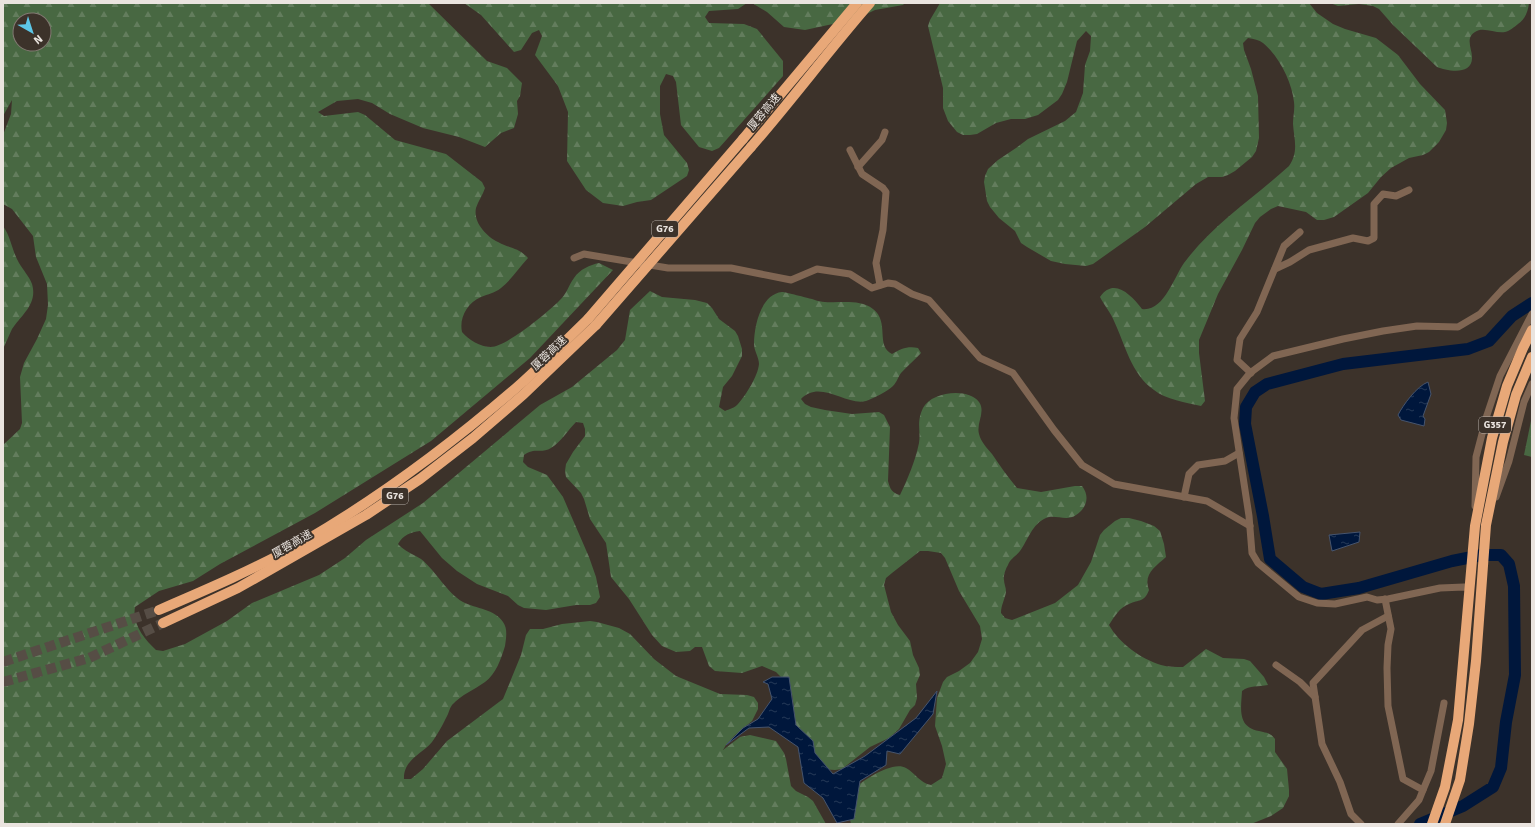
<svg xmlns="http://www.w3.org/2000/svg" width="1535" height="827" font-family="Signika,'Noto Sans SC',sans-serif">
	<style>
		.forest { fill: url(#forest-firs); fill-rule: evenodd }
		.water { fill: url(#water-ripples); stroke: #46546d }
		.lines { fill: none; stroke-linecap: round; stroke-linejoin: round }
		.river { stroke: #00173c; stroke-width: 12 }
		.highway-tunnel { stroke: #564d45; stroke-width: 10; stroke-dasharray: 10 5; stroke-linecap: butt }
		.minor { stroke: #806653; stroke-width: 7 }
		.highway { stroke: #e8a878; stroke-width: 10 }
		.highway-bridge { stroke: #e8a878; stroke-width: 10 }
		.labels { text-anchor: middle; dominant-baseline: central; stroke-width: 4; stroke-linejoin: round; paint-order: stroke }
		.shield { fill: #3c322a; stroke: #b6afa9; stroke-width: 1 }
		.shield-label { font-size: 10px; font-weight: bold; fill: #eae4df }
		.street-label { font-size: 11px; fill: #eae4df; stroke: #3c322a }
	</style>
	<defs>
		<pattern id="forest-firs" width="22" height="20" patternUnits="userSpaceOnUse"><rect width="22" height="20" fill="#486842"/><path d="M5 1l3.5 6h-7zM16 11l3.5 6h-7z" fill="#637d5d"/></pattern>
		<pattern id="water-ripples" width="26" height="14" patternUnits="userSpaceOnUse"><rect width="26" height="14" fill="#00173c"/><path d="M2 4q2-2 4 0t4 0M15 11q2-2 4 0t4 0" fill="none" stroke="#253958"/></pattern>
	</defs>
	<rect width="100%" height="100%" fill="#3c322a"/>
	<g class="forest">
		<path d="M3,3H428L487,61L507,68L522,83L520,96L517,101L518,114L514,128L501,133L485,147L459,137L423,128L390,114L372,103L358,99L337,101L318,112L324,116L358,112L365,115L395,140L446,154L482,182L485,188C483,195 478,201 476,208C473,222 486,236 498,242C510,249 518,247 528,258C519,268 511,280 501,288C495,293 488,294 481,297C467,303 459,318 462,332C469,340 480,347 491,347C506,347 548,312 559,301C567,294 568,286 574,278C580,269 590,265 599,263L613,270L530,358L431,441L315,513L220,564L193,581L159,591L135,607C132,624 144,639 156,650L163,651L185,644L227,621L252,603L319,575L345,558L366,540L423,503L540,405L572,387L617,350L625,340L630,310L650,291L662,297L695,300L707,303L712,308L719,319L735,331L738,336L742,349V356L732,376L723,387L719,407L725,411C729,409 735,408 738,404C746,395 758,376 759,364C759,357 754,351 754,344C754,326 761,294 782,292C786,292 807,298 812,299C831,307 855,296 873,309C890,322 875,346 892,354C901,349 907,346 918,348L921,353C915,360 907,366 901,373C898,377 897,382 893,386C888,391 872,399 866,401C846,406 820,379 801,399L805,404L811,407L825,410L852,414L879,412L884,415L890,427L888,481C890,489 892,493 900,495C908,478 915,462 919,443C921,430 916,423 923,408C931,392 968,387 979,402C986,412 976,423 979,434C981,442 987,448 992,454C1000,466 1008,477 1017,488L1041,492L1075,486H1082C1090,496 1087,508 1076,515C1067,522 1055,514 1046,518C1032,524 1028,540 1020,551C1016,556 1010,559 1008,565C1006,568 1003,576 1004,580C1004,584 1006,587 1006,592C1005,599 1001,605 1001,613L1005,618L1012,620L1055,603L1078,585L1091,562L1100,535L1104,530L1115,521L1121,518H1129L1141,521L1154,526L1160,531L1164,544L1166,557C1155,567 1143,574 1149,590C1144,603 1139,599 1129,604C1120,607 1114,617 1109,625C1119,643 1141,659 1161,665C1168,667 1176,667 1183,667L1206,649L1223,658L1244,659L1250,661L1264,677L1268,685C1258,687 1250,685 1242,691C1241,708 1237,727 1259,731C1267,733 1271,733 1275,739V752L1287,769L1289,790V796L1283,808L1271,816L1251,824H851L848,811L851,791C861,782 892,760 906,768C915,773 920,783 931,785L942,778L946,764L942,746L935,726L937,698L943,682L947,677L959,671L970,663L978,652L982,639L980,626L959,591L945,558L941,553L928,551H920L892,573L886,578L884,585L891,612L898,625L910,641L913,655L919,668L920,675L916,684L917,698L915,705L910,710L899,729L889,738L870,747L842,769L835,770L821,769L792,722L794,708L792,694L786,682L776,672L762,666L742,673L715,671L709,666L702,647H695L690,651L676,652L662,646L652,635L629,599L611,577L606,543L590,519L584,499L581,493L566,477L565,471L566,464L573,452L585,436V429L583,423L576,422C568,430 561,442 551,448C542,454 534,447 524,455L523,462L528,467L547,475L563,497L589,557L596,577L600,597L596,603L590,605H576L546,610L524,608L518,605L508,596L477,584L457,571L442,558L420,531C411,532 403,535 398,544C404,551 413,554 421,559C436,571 447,593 463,602C476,609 495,609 503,622C508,629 506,638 505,646C501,659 496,674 485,682C474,690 462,694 452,705C449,709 449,713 446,718C442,726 437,735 432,742C422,754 403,760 404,779H411L423,769L447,741L503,699L521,655L526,635L530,629H543L562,624L590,621L597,622L619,628L630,634L654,659L676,676L720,694L747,695L754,697L758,703V709L752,721L735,735L726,745L723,750L740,737L750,735L776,741L784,753L786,759L791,786L796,791L808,797L813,801L826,824H3V445L20,429L22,423L20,377L24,363L37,339L46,319L48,305L47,284L36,257L33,236L12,209L3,204V135L11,114L12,100L3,116ZM20,20H44V44H20Z"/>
		<path d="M464,3H747L738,9L709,11L705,17L709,23L744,24L757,29L783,61V76L719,148L712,151L699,147L681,125L676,82L673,76L666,74L660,86V114L664,135L687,163L689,170L687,176L651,200L637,202L623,206L603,203L586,190L567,161L568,112L558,86L535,55L542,36L539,30L532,33L521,50L514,52L481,15Z"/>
		<path d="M752,3H905L903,5L875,10L856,19L805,30L784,27L767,12Z"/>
		<path d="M940,3H1309L1317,13L1333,24L1345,29L1376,38L1398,55L1420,84L1445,110L1447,123L1446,130L1439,142L1429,152L1423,155L1409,158L1391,168L1381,177L1368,193L1334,217L1324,220H1317L1306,212L1278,206L1271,209L1260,217L1255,223L1242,250L1218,294L1199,340V353L1205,401L1201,406C1187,403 1165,399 1154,390C1131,374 1125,344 1114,321C1111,313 1104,305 1100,297C1114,277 1131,295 1142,309C1164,312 1174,277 1184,263C1213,224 1254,198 1289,166C1299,152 1294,139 1293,124C1293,117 1295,109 1294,102C1292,82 1279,56 1263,43C1259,40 1254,39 1248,38L1243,43L1244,50L1251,69L1258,96L1259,138L1256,151L1252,157L1235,171L1228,175L1222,177H1208L1196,184L1145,227L1093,264L1086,266L1065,264L1051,261L1027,247L1021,243L1015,231L999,218L990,207L987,201L984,182L985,176L988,169L998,160L1016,148L1028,139L1065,121L1076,112L1083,93L1085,65L1090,51L1091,36L1086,31L1077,41L1067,82L1062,94L1058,100L1038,115L1025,119H1011L996,123L977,134L970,135H963L957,132L948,121L943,108V88L928,26L930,20Z"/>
		<path d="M1330,3H1529C1528,12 1525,19 1518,24C1514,27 1510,31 1505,32C1496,34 1483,26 1475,32C1465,38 1472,49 1472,57C1473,76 1447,71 1437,67L1393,25L1379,9L1373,6L1359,4L1338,6Z"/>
		<path d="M3,226C11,237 12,251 19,263C23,270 29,276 32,284C38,304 21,315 12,329C9,336 6,342 3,349Z"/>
		<path d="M1532,416V457L1524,455Z"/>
	</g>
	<g class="water">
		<path d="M1428,382L1431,394L1423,416L1425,419L1424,426L1401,420L1398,415C1403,405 1417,386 1428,382Z"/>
		<path d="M1360,532L1359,542L1332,551L1329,535Z"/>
		<path d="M772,677H789L796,725L813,741L815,753L833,774L865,756L916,718L937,691L933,714L900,754L887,751L886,765L860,781L854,819L837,823L823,798L804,783L798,747L769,727L749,728L726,745L743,728L758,719L772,699L768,684L763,682Z"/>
	</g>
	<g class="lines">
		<path class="river" d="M1420,824L1463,806L1493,787L1501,768L1506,722L1515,675L1514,586L1509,564L1501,555H1482L1452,561L1359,588L1321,594L1303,587L1270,559L1263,516L1245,424L1246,407L1255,392L1267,384L1343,364L1468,349L1489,341L1512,316L1532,303"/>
		<g class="highway-tunnel">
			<path d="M3,662L159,610"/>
			<path d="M3,682L89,658L163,623"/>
		</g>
		<g class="minor">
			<path d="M850,150L862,174L883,188L886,192L883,230L876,263L880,285"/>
			<path d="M858,167L882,140L885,132"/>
			<path d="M574,258L584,254L668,268H731L791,280L817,269L850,274L872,288L888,283L895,284L912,294L929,300L980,358L1013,373L1054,430L1082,465L1114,484L1207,501L1250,526"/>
			<path d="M1275,269L1290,262L1309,250L1353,238L1368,241L1374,238V204L1383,194L1396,196L1409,190"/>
			<path d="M1251,373L1237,360L1240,339L1257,312L1284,246L1300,232"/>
			<path d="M1184,497L1189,474L1198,465L1225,461L1239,453"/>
			<path d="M1496,497L1509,461L1524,402L1532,384"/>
			<path d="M1475,506L1476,457L1487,415L1500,376L1532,314"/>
			<path d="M1469,588L1464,587L1440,588L1388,599L1377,600L1367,597L1335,604L1317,603L1299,597L1258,563L1252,553L1249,516L1234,418L1237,389L1250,373L1273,356L1343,339L1383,331L1417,326L1458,327L1480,314L1502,290L1532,264"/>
			<path d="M1385,599L1391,629L1388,645L1387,668L1388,706L1403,779L1423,790L1419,800L1398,824"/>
			<path d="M1276,665L1300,682L1315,697"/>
			<path d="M1423,790L1431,771L1444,703"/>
			<path d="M1361,824L1351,814L1340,782L1322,744L1313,683L1362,630L1388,616"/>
		</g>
		<g class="highway">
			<path d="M743,139L857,3"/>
			<path d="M751,147C792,100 829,50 870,3"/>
			<path d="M159,610C208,589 257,568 303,542C379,498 450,445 516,388C541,366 564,342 588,319"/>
			<path d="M163,623L238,588L366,515L420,479L473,438L524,394L596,325"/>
			<path d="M1432,824L1445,787L1458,720L1475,526L1492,438L1507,386L1523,348L1532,330"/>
			<path d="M1445,824L1460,780L1469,724L1476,661L1486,525L1503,442L1516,395L1532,357"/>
		</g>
		<g class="highway-bridge">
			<path d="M588,319L743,139"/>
			<path d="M596,325L751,147"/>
		</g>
	</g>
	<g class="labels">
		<g class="shield">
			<rect x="652" y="221" width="26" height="16" rx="3"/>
			<rect x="1479" y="417" width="32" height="16" rx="3"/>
			<rect x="382" y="488" width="26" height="16" rx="3"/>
		</g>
		<g class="shield-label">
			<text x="665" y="229">G76</text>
			<text x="1495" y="425">G357</text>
			<text x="395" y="496">G76</text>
		</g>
		<g class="street-label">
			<text transform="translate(764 112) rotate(-50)">厦蓉高速</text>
			<text transform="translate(549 353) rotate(-44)">厦蓉高速</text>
			<text transform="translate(292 544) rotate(-30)">厦蓉高速</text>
		</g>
	</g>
	<rect width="1535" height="827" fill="none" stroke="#eae4df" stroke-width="8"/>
	<g transform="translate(32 32) rotate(141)"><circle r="19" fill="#3c322a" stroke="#827972"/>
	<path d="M0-3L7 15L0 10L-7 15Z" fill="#5dc7e8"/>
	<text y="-6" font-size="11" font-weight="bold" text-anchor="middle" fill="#eae4df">N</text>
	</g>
</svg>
